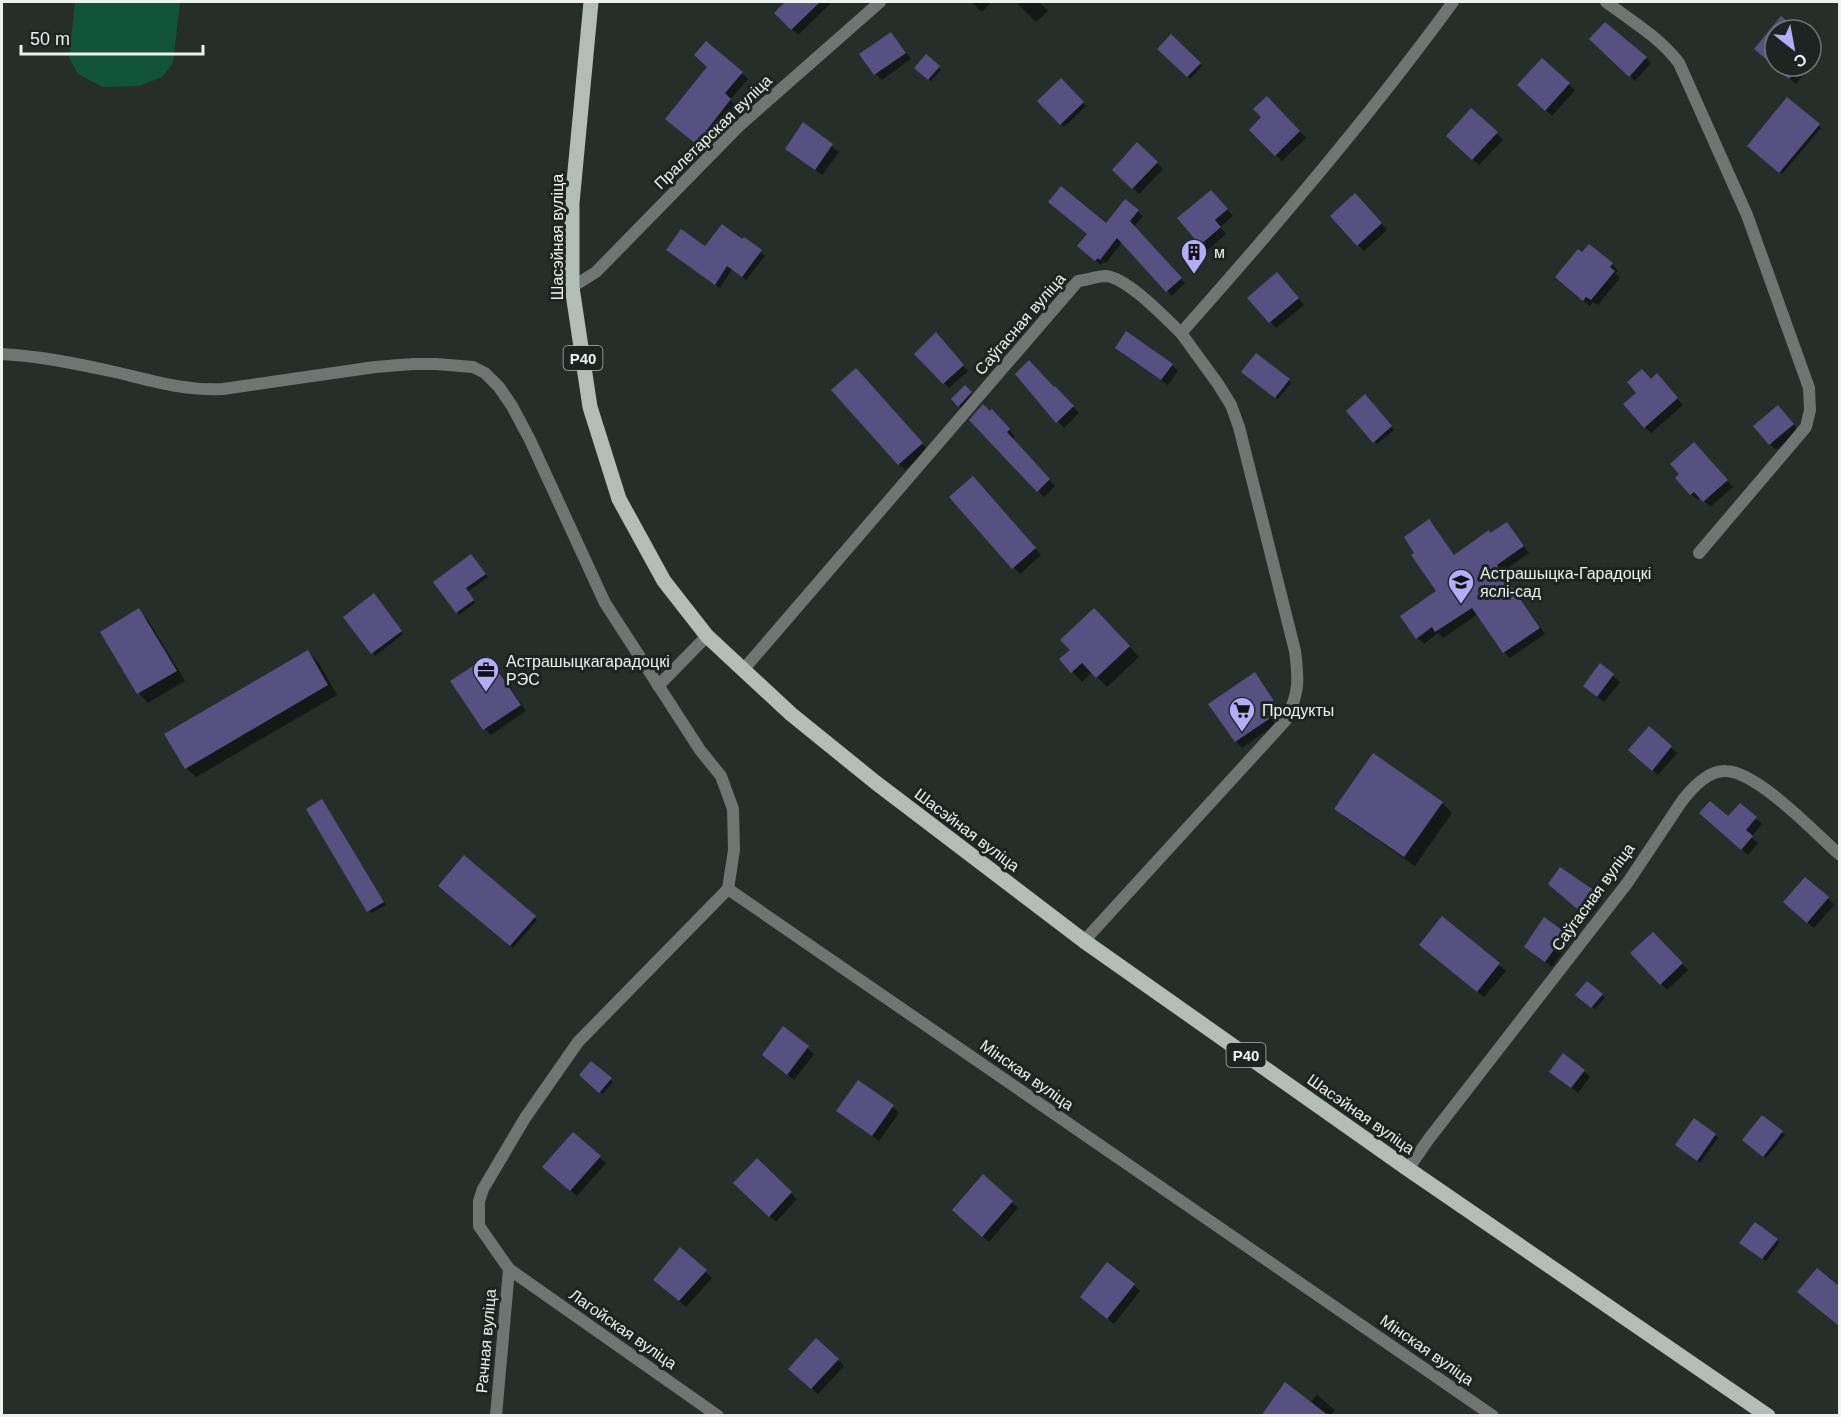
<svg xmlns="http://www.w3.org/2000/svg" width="1841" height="1417" font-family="Arial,sans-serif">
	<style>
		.water { fill: #11543b }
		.shadow { fill: #0007 }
		.building { fill: #575182 }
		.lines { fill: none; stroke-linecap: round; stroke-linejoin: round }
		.minor { stroke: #707472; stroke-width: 12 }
		.primary { stroke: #b4bcb8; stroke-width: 15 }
		.labels { text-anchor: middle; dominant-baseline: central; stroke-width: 6; stroke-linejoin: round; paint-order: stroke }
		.shield { fill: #1e2421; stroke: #afb4b1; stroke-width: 1.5 }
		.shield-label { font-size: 15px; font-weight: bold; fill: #edf2ef }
		.street-label { font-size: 16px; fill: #edf2ef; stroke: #1e2421 }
		.poi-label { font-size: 16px; fill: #edf2ef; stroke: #1e2421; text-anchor: start }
	</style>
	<rect width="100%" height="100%" fill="#272e2a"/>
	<path class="water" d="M75,2H180L173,63L162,77L139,86L103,87L78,74L69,57Z"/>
	<g class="shadow">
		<path d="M787,2H832L798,35L776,13Z"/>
		<path d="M971,2H991L982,12Z"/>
		<path d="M1016,2H1039L1048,11L1036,22Z"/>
		<path d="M1781,18L1796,30H1775V66H1810L1796,84L1762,56L1756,49Z"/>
		<path d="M1171,36L1202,66L1190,79L1159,49Z"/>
		<path d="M1591,39L1646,58L1651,63L1635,81Z"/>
		<path d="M897,40L911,59L882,80L876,74Z"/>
		<path d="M1811,42L1822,52L1811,65Z"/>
		<path d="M707,43L748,79L730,100L736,106L702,148L667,119L709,67Z"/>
		<path d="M926,56L941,70L931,81L916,68Z"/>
		<path d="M1542,60L1575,90L1552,116L1525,91Z"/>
		<path d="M1061,80L1086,106L1064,127L1039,101Z"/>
		<path d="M1267,98L1306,138L1282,161L1251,130L1264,117Z"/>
		<path d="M1788,99L1821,128L1782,174L1749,146Z"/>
		<path d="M1472,110L1503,140L1479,165L1448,136Z"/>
		<path d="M803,125L839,152L822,175L787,148Z"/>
		<path d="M1137,144L1163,169L1139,194L1114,170Z"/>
		<path d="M1217,198L1233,216L1220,227L1226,234L1208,250L1201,244Z"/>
		<path d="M1125,201L1143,216L1134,227L1185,283L1172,296L1122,242L1106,263L1103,262L1101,265L1084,251L1088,235L1106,225Z"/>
		<path d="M1361,201L1387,230L1364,251L1358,245Z"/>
		<path d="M744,239L765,256L746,280L732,269L720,288L672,254L743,241Z"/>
		<path d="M1612,264L1618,271L1615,273L1620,278L1598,305L1593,302L1590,306L1563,283Z"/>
		<path d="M1283,280L1304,305L1276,328L1249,298Z"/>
		<path d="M941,340L968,371L949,388L916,354Z"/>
		<path d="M1117,347L1172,365L1178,371L1168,385L1123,354Z"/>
		<path d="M1017,374L1054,389L1055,388L1079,413L1064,428Z"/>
		<path d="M1246,374L1289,380L1291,383L1278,399Z"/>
		<path d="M862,376L928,450L905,470L899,464Z"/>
		<path d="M1652,381L1663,382L1683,405L1651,433L1645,427Z"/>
		<path d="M965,387L977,399L965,412L953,399Z"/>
		<path d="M1365,396L1394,430L1377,444L1348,411Z"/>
		<path d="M991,411L1015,436L1012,439L1055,486L1044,497L971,420Z"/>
		<path d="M1784,413L1799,431L1776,450L1770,444Z"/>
		<path d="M1700,450L1733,487L1710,507L1701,497L1698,500L1691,494Z"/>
		<path d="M979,484L1041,555L1020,574L951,498Z"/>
		<path d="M1429,521L1455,556L1507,523L1529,553L1502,572L1545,634L1510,658L1504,652L1478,614L1443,638L1438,633L1424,644L1417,638L1438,591Z"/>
		<path d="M474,559L488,577L467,592L475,603L459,615L457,612Z"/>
		<path d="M376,598L403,634L375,656L345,617Z"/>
		<path d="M139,610L148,620L185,681L148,703L139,693L102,632Z"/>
		<path d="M1104,620L1139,657L1107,687L1092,672L1082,682L1061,660Z"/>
		<path d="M308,652L318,662L337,695L196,777L186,768Z"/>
		<path d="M488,658L494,664L526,711L491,735L485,729L452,682Z"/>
		<path d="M1600,665L1620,682L1604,702L1591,692Z"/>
		<path d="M1255,674L1261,680L1286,717L1242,748L1236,741L1211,704Z"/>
		<path d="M1649,728L1677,753L1658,775L1636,756Z"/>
		<path d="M1374,755L1442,803L1452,813L1415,866L1346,818L1336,808Z"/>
		<path d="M322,801L386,905L371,913L369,911Z"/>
		<path d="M1740,805L1762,824L1751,837L1758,843L1748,855L1707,819L1729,818Z"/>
		<path d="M464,857L537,920L513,948L440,886Z"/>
		<path d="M1555,890L1597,894L1602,900L1589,918Z"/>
		<path d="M1828,898L1834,905L1814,928L1791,908Z"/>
		<path d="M1442,918L1506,971L1484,997L1427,951Z"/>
		<path d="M1565,934L1571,940L1552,967L1526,946Z"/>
		<path d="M1653,934L1688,970L1667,990L1633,953Z"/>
		<path d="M1587,983L1605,998L1595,1009L1580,997Z"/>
		<path d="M784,1028L814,1054L794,1080L764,1055Z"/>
		<path d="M591,1063L613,1082L603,1094L581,1075Z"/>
		<path d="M1584,1071L1590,1077L1578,1093L1551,1072Z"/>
		<path d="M893,1107L899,1113L879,1141L838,1111Z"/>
		<path d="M1762,1117L1785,1135L1766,1158L1747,1142Z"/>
		<path d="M573,1134L606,1163L577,1196L550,1173Z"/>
		<path d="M1715,1135L1718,1138L1700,1163L1679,1148Z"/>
		<path d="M757,1160L797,1199L776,1222L735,1183Z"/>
		<path d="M983,1176L1018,1208L989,1242L960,1216Z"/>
		<path d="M1777,1240L1779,1243L1766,1261L1744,1245Z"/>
		<path d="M680,1249L712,1278L686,1307L661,1286Z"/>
		<path d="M1134,1285L1140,1291L1114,1324L1082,1297Z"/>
		<path d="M838,1360L844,1366L818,1394L796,1375Z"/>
		<path d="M1317,1395L1335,1410L1331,1416H1265L1310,1403Z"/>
	</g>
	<g class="building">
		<path d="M785,2H820L791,30L774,13Z"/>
		<path d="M1781,16L1798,30H1775V66H1799L1789,79L1754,49Z"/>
		<path d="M1605,22L1647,57L1629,77L1589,39Z"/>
		<path d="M891,32L906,53L874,75L859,54Z"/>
		<path d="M1171,34L1201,63L1187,77L1157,49Z"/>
		<path d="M706,41L743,72L725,93L731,99L696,144L665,119L707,67L694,55Z"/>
		<path d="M926,54L940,66L928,80L914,68Z"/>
		<path d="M1542,58L1570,83L1545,111L1517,85Z"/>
		<path d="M1061,78L1084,102L1060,125L1037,101Z"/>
		<path d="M1267,96L1300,131L1275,156L1249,130L1261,117L1253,109Z"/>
		<path d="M1787,97L1820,124L1779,173L1747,146Z"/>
		<path d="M1471,108L1498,132L1472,160L1446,136Z"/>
		<path d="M803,122L833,144L815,170L785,149Z"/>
		<path d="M1137,142L1158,162L1132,189L1112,170Z"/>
		<path d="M1061,186L1106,223L1125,199L1139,210L1130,221L1182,278L1166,292L1117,238L1100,260L1098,258L1095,261L1077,246L1087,234L1048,202Z"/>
		<path d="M1211,190L1228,209L1215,220L1221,227L1200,245L1177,218Z"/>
		<path d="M1355,193L1382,223L1357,246L1330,216Z"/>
		<path d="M722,224L742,239L744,237L762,250L742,277L727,266L715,285L666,250L681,229L705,246Z"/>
		<path d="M1589,244L1613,263L1610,267L1615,271L1591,300L1586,297L1583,301L1555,277L1578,249L1582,252Z"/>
		<path d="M1277,272L1299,298L1269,323L1247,298Z"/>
		<path d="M1126,331L1173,364L1161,380L1115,348Z"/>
		<path d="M936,332L964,365L943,384L914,354Z"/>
		<path d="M1256,353L1290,379L1275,398L1241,372Z"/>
		<path d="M1029,360L1054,387L1055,386L1074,406L1056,423L1015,374Z"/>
		<path d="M856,368L923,443L898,465L831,390Z"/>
		<path d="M1642,369L1651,379L1657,373L1678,398L1644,428L1623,404L1636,393L1627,382Z"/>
		<path d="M965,385L972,392L958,407L951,399Z"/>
		<path d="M1365,394L1392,426L1373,443L1346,411Z"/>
		<path d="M983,404L990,411L992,409L1010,429L1007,432L1050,479L1037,492L969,420Z"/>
		<path d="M1778,405L1794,424L1769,445L1753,426Z"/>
		<path d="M1694,442L1728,480L1703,502L1694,492L1690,495L1675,478L1679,474L1670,464Z"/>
		<path d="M973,476L1036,548L1012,569L949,497Z"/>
		<path d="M1429,519L1454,555L1489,530L1490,533L1507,522L1524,546L1497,565L1540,628L1503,653L1472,608L1435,632L1432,627L1416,639L1400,616L1436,591L1411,555L1414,553L1404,537Z"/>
		<path d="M471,554L486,574L466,588L474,600L456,613L433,582Z"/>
		<path d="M374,593L402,631L371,654L343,617Z"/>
		<path d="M139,608L177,671L137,694L100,632Z"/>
		<path d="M1094,608L1130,646L1096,678L1082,663L1071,673L1059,659L1070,650L1060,640Z"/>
		<path d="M308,650L328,685L185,769L164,734Z"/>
		<path d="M488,656L521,705L483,730L450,681Z"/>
		<path d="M1600,663L1614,674L1597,697L1583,686Z"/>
		<path d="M1255,672L1281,711L1235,742L1208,704Z"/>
		<path d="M1649,726L1672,746L1652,771L1628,750Z"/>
		<path d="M1373,753L1443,802L1404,857L1334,809Z"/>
		<path d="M322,799L384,902L367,912L306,809Z"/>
		<path d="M1710,801L1728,816L1740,803L1757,817L1746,830L1753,836L1741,850L1699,813Z"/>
		<path d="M464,855L536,916L510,946L438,886Z"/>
		<path d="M1560,867L1598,893L1583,914L1548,884Z"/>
		<path d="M1805,877L1829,897L1807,923L1783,902Z"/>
		<path d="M1442,916L1500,963L1477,992L1419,945Z"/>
		<path d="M1544,917L1566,933L1545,962L1524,947Z"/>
		<path d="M1653,932L1683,963L1660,985L1630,953Z"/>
		<path d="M1587,981L1603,994L1591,1008L1575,995Z"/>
		<path d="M783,1026L809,1046L787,1075L762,1055Z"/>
		<path d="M1563,1053L1585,1070L1571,1088L1549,1072Z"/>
		<path d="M591,1061L612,1078L599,1093L579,1075Z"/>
		<path d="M858,1080L894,1105L872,1136L836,1111Z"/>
		<path d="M1762,1115L1783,1131L1763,1157L1742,1140Z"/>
		<path d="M1694,1118L1716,1134L1697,1161L1675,1145Z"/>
		<path d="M573,1132L601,1156L570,1191L542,1167Z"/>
		<path d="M757,1158L792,1192L769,1217L733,1183Z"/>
		<path d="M983,1174L1013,1201L982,1237L952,1210Z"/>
		<path d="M1755,1222L1778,1239L1762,1259L1739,1243Z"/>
		<path d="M680,1247L707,1270L679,1301L653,1280Z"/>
		<path d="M1107,1262L1135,1284L1107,1319L1080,1297Z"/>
		<path d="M1817,1268L1839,1286V1326L1797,1292Z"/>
		<path d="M816,1338L839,1359L811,1389L788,1369Z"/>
		<path d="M1285,1382L1329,1416H1261Z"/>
	</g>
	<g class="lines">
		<g class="minor">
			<path d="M1606,2C1632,21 1660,38 1679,63L1747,215L1809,388L1810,410L1806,427L1699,553"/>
			<path d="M572,287L596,272L738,127L880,2"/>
			<path d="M2,354C40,356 78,364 115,372C153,381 184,391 223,389L375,367L413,364H436L473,367L485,373L499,387L512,406L530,440L605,603L700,750L721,776L733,809L734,850L728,889"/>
			<path d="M743,670L1078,281C1087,280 1098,276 1106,276C1129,279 1164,317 1181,333C1276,226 1369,117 1453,2"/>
			<path d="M658,686L707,636"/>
			<path d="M728,889L1493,1416"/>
			<path d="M1084,941L1286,720C1299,693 1299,681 1295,651L1239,427L1231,405L1218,384L1181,333"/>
			<path d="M1408,1169L1428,1140L1628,882L1682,801C1692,788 1708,770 1726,771C1758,772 1815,833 1840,855"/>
			<path d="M496,1416L509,1269"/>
			<path d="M718,1416L509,1269L479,1226V1201L483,1189L525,1118L578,1042L728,889"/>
		</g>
		<path class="primary" d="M591,2L572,203V287L590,407L619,499L664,581L707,636L791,714L875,782L1084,941L1408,1169L1768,1416"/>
	</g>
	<defs>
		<g id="building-pin" transform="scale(1.35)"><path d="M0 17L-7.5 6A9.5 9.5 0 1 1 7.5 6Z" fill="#b5acf9" stroke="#1e2421"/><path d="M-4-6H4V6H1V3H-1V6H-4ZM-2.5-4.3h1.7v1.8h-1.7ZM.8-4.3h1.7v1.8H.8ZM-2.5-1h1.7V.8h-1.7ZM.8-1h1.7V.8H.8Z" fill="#111"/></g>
		<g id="school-pin" transform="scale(1.35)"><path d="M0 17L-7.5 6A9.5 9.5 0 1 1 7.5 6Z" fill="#b5acf9" stroke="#1e2421"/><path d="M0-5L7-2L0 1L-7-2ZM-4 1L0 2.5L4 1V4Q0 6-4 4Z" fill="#111"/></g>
		<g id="office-pin" transform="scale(1.35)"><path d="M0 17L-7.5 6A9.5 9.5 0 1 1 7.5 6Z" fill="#b5acf9" stroke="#1e2421"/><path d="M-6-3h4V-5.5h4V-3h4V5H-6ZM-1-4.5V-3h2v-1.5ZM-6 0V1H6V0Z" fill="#111"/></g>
		<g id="supermarket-pin" transform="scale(1.35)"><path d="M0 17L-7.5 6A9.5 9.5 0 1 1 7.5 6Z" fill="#b5acf9" stroke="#1e2421"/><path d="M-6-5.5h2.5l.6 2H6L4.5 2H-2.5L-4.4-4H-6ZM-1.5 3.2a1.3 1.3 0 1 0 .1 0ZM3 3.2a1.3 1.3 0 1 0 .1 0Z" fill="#111"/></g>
	</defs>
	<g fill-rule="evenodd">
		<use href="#building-pin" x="1194" y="252"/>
		<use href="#school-pin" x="1461" y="582"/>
		<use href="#office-pin" x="486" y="670"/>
		<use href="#supermarket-pin" x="1242" y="710"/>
	</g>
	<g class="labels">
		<g class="shield">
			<rect x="563.5" y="346" width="39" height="24" rx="4.5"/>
			<rect x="1226.5" y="1043" width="39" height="24" rx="4.5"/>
		</g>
		<g class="shield-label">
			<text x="583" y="358">Р40</text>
			<text x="1246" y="1055">Р40</text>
		</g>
		<g class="street-label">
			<text transform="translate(713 132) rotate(-44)">Пралетарская вуліца</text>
			<text transform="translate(557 237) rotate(-90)">Шасэйная вуліца</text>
			<text transform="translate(1020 324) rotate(-49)">Саўгасная вуліца</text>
			<text transform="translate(967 830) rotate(37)">Шасэйная вуліца</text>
			<text transform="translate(1593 897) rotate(-54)">Саўгасная вуліца</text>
			<text transform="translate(1027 1075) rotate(35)">Мінская вуліца</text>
			<text transform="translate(1361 1114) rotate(35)">Шасэйная вуліца</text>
			<text transform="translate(623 1329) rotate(35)">Лагойская вуліца</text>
			<text transform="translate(486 1341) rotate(-85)">Рачная вуліца</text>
			<text transform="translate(1427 1350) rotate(35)">Мінская вуліца</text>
		</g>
		<g class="poi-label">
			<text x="1214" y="252">м</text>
			<text x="1480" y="573">Астрашыцка-Гарадоцкі<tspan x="1480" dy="18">яслі-сад</tspan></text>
			<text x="506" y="661">Астрашыцкагарадоцкі<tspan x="506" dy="18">РЭС</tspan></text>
			<text x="1262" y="710">Продукты</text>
		</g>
	</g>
	<rect width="1841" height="1417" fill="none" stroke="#edf2ef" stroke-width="6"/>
	<g transform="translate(1793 48) rotate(149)"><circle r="28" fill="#1e2421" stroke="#717673" stroke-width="1.5"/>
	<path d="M0-4.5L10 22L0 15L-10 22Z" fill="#b5acf9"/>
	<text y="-9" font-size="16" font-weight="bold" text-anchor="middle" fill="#edf2ef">С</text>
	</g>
	<path d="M21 45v9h182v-9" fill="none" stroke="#edf2ef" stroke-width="3"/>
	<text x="30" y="45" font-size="18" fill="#edf2ef" stroke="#1e2421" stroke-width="4.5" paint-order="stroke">50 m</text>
</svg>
